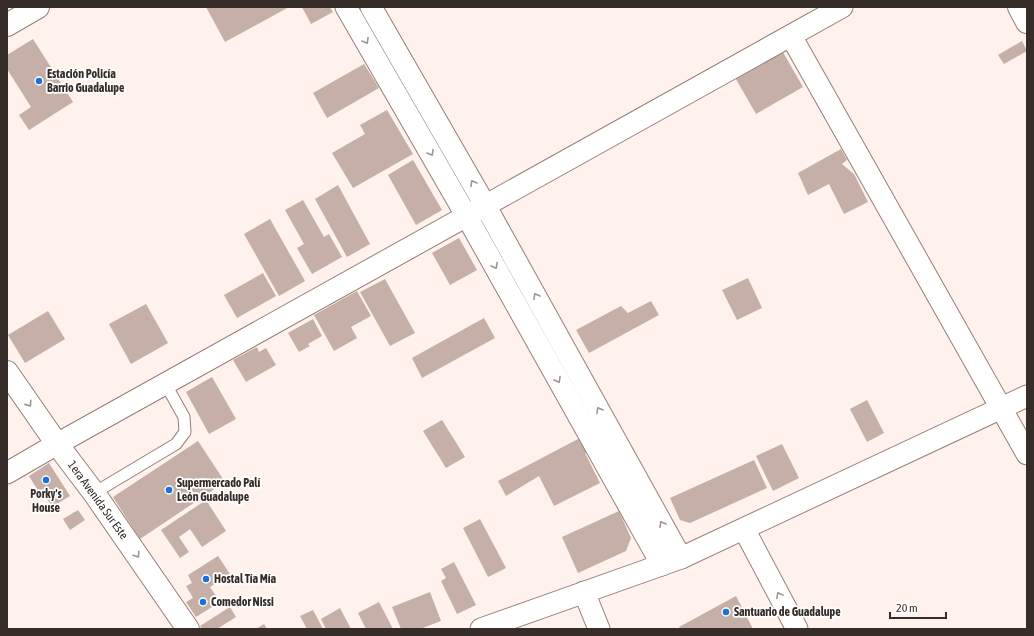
<svg xmlns="http://www.w3.org/2000/svg" width="1034" height="636" font-family="'Asap Condensed',sans-serif">
	<style>
		.building { fill: #c5afa6 }
		.lines { fill: none; stroke-linecap: round; stroke-linejoin: round }
		.service-casing { stroke: #947f77; stroke-width: 13 }
		.minor-casing { stroke: #947f77; stroke-width: 23 }
		.tertiary-casing { stroke: #947f77; stroke-width: 24 }
		.service { stroke: #fff; stroke-width: 11 }
		.minor { stroke: #fff; stroke-width: 21 }
		.tertiary { stroke: #fff; stroke-width: 22 }
		.oneway { stroke: #9a9694 }
		.poi-dot { fill: #1c70da; stroke: #fff; stroke-width: 1.5 }
		.labels { text-anchor: middle; dominant-baseline: central; stroke-width: 3.5; stroke-linejoin: round; paint-order: stroke }
		.poi-label { font-size: 12px; font-weight: bold; fill: #362d29; stroke: #fff; text-anchor: start }
		.street-label { font-size: 12px; fill: #362d29; stroke: #fff }
	</style>
	<rect width="100%" height="100%" fill="#fff1eb"/>
	<g class="building">
		<path d="M206,7H289L225,42Z"/>
		<path d="M302,7H330L333,12L311,24Z"/>
		<path d="M33,39L73,102L29,130L19,115L31,107L7,69V55Z"/>
		<path d="M1022,41L1027,51L1004,64L998,55Z"/>
		<path d="M780,47L803,87L756,114L733,74Z"/>
		<path d="M364,64L379,88L327,118L313,93Z"/>
		<path d="M387,110L413,154L353,188L332,153L365,134L360,125Z"/>
		<path d="M841,149L847,160L842,164L854,174L868,202L844,214L829,184L808,195L798,173Z"/>
		<path d="M413,160L442,210L416,225L388,175Z"/>
		<path d="M338,185L370,244L347,257L315,199Z"/>
		<path d="M303,200L324,237L329,234L342,257L312,274L297,248L304,244L285,210Z"/>
		<path d="M270,219L305,281L279,296L244,234Z"/>
		<path d="M459,238L477,270L450,285L432,253Z"/>
		<path d="M263,273L276,296L237,318L224,295Z"/>
		<path d="M748,278L762,308L737,320L722,290Z"/>
		<path d="M385,279L415,333L390,346L360,292Z"/>
		<path d="M357,291L371,316L351,327L357,338L334,351L314,315Z"/>
		<path d="M651,301L659,315L589,353L576,330L621,306L628,313Z"/>
		<path d="M146,304L168,343L131,364L109,324Z"/>
		<path d="M48,311L65,339L25,363L8,335Z"/>
		<path d="M484,318L495,338L422,378L412,358Z"/>
		<path d="M313,319L322,336L308,344L310,346L299,352L288,333Z"/>
		<path d="M257,347L259,352L266,348L276,365L246,382L233,360Z"/>
		<path d="M212,377L236,419L209,434L186,392Z"/>
		<path d="M867,400L884,433L867,442L850,409Z"/>
		<path d="M442,420L465,457L446,468L423,431Z"/>
		<path d="M580,438L588,453H585L600,483L554,506L539,476L506,496L498,481Z"/>
		<path d="M198,441L225,482L140,539L113,497Z"/>
		<path d="M782,444L799,478L773,491L756,456Z"/>
		<path d="M754,460L767,488L690,523L680,520L670,498Z"/>
		<path d="M49,463L70,496L52,507L45,495L42,497L29,476Z"/>
		<path d="M206,500L226,531L202,547L190,529L179,537L189,552L180,558L161,530Z"/>
		<path d="M78,510L85,520L70,530L63,519Z"/>
		<path d="M619,511L631,538L626,551L578,573L562,537Z"/>
		<path d="M480,519L506,568L488,577L463,528Z"/>
		<path d="M218,556L230,574L210,587L220,602L196,617L186,602L193,598L186,586L192,583L188,575Z"/>
		<path d="M454,562L476,605L457,614L441,581L446,578L441,569Z"/>
		<path d="M430,592L441,621L420,629H401L392,607Z"/>
		<path d="M736,596L753,629H680L679,627Z"/>
		<path d="M379,602L393,629H366L358,613Z"/>
		<path d="M230,607L236,617L217,629H202L200,626Z"/>
		<path d="M340,608L351,629H326L321,619Z"/>
		<path d="M313,610L323,629H307L300,616Z"/>
		<path d="M264,624L267,629H256Z"/>
	</g>
	<g class="lines">
		<g class="service-casing">
			<path id="service" d="M94,493L176,444L185,432L184,417L165,383"/>
		</g>
		<g class="minor-casing">
			<g id="minor">
				<path d="M346,7L466,215L662,565"/>
				<path d="M371,7L485,205L681,558"/>
				<path d="M791,36L1027,454"/>
				<path d="M7,473L57,444L842,7"/>
				<path d="M744,529L797,629"/>
				<path d="M584,592L599,629"/>
				<path d="M481,629L681,558L1027,396"/>
			</g>
		</g>
		<g class="tertiary-casing">
			<g id="tertiary">
				<path d="M1019,7L1027,22"/>
				<path d="M7,25L38,7"/>
				<path d="M7,372L57,444L94,493L188,629"/>
			</g>
		</g>
		<use href="#service" class="service"/>
		<use href="#minor" class="minor"/>
		<use href="#tertiary" class="tertiary"/>
	</g>
	<defs><path id="oneway-chevron" d="M-2-3.5L2.5 0L-2 3.5" fill="none" stroke-width="1.6" stroke-linecap="round" stroke-linejoin="round"/></defs>
	<g class="oneway">
		<use href="#oneway-chevron" transform="translate(366 41) rotate(60)"/>
		<use href="#oneway-chevron" transform="translate(431 153) rotate(60)"/>
		<use href="#oneway-chevron" transform="translate(473 183) rotate(-120)"/>
		<use href="#oneway-chevron" transform="translate(495 266) rotate(61)"/>
		<use href="#oneway-chevron" transform="translate(536 296) rotate(-119)"/>
		<use href="#oneway-chevron" transform="translate(558 380) rotate(61)"/>
		<use href="#oneway-chevron" transform="translate(29 404) rotate(55)"/>
		<use href="#oneway-chevron" transform="translate(599 410) rotate(-119)"/>
		<use href="#oneway-chevron" transform="translate(662 524) rotate(-119)"/>
		<use href="#oneway-chevron" transform="translate(137 555) rotate(56)"/>
		<use href="#oneway-chevron" transform="translate(779 595) rotate(-118)"/>
	</g>
	<g class="poi-dot">
		<circle cx="39" cy="81" r="4"/>
		<circle cx="46" cy="480" r="4"/>
		<circle cx="169" cy="490" r="4"/>
		<circle cx="206" cy="579" r="4"/>
		<circle cx="203" cy="602" r="4"/>
		<circle cx="726" cy="612" r="4"/>
	</g>
	<g class="labels">
		<g class="poi-label">
			<text x="47" y="74">Estación Policía<tspan x="47" dy="14">Barrio Guadalupe</tspan></text>
			<text x="177" y="483">Supermercado Palí<tspan x="177" dy="14">León Guadalupe</tspan></text>
			<text x="46" y="494" text-anchor="middle">Porky's<tspan x="46" dy="14">House</tspan></text>
			<text x="214" y="579">Hostal Tía Mía</text>
			<text x="211" y="602">Comedor Nissi</text>
			<text x="734" y="612">Santuario de Guadalupe</text>
		</g>
		<g class="street-label">
			<text transform="translate(98 500) rotate(54)">1era Avenida Sur Este</text>
		</g>
	</g>
	<rect width="1034" height="636" fill="none" stroke="#362d29" stroke-width="16"/>
	<path d="M890 612v6h56v-6" fill="none" stroke="#362d29" stroke-width="2"/>
	<text x="896" y="612" font-size="12" fill="#362d29" stroke="#ffffff" stroke-width="3" paint-order="stroke">20 m</text>
</svg>
